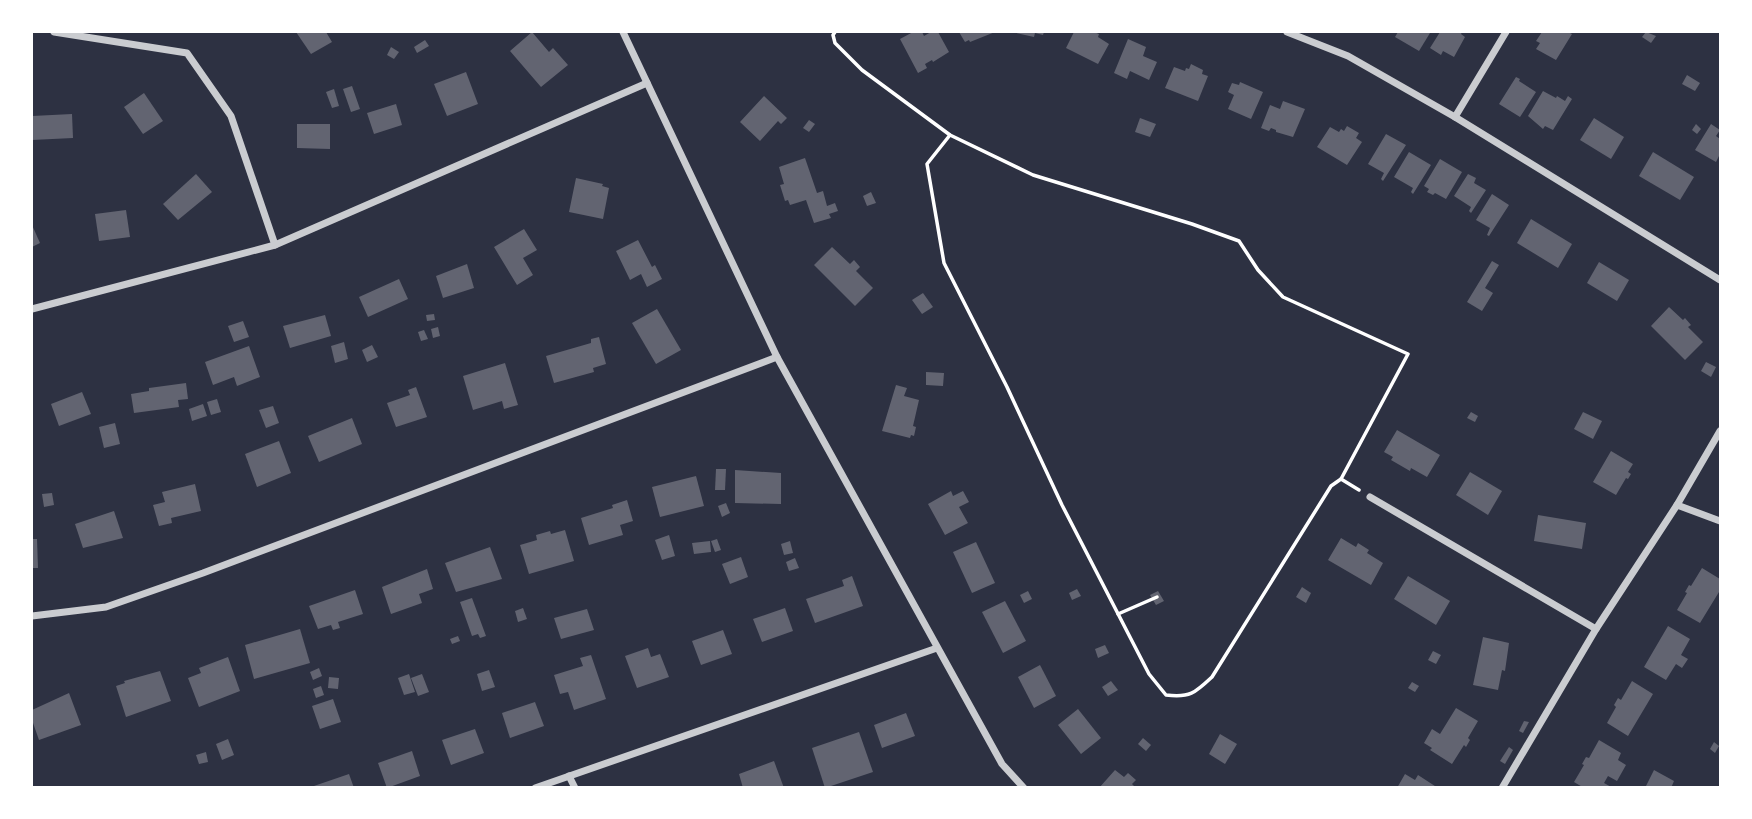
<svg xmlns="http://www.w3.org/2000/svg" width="1752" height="819" font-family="'Alegreya Sans',sans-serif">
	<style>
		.building { fill: #626471 }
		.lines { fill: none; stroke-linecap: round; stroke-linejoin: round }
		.path { stroke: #fff; stroke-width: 3.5 }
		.minor { stroke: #caccd0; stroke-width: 7 }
	</style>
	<rect width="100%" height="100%" fill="#2d3142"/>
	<g class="building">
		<path d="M296,32H326L332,42L311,54Z"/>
		<path d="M532,32L549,52L553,48L568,65L541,87L510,51Z"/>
		<path d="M913,32H922L924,36L931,32H938L949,52L933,62L932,60L925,64L927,68L918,73L900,39Z"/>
		<path d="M959,32H995L970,42L969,40L965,42Z"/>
		<path d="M1012,32H1044L1043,35L1035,33L1034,37Z"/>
		<path d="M1074,32H1094L1099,34L1098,37L1109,44L1098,64L1066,48Z"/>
		<path d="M1398,32H1429L1430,33L1419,51L1395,37Z"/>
		<path d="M1440,32H1462L1461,34L1465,37L1454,57L1443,51L1441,55L1430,48Z"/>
		<path d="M1542,32H1568L1572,34L1556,60L1536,49L1540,43L1536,41Z"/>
		<path d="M1646,32L1656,36L1651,43L1642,37Z"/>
		<path d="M1128,39L1146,47L1143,56L1157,62L1149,80L1130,71L1127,79L1114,73Z"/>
		<path d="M425,40L429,46L417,53L414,47Z"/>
		<path d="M391,47L399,52L394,59L387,55Z"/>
		<path d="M1191,64L1203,70L1202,74L1208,76L1198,101L1165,88L1174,67L1185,71L1186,68L1189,69Z"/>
		<path d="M466,72L478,104L447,116L434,84Z"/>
		<path d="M1687,75L1700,83L1695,91L1682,84Z"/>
		<path d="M1516,77L1520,79L1519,81L1536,92L1520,117L1499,104Z"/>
		<path d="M1240,82L1263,92L1251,119L1228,109L1234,95L1228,92L1232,83L1239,85Z"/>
		<path d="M352,86L360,109L351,112L343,89Z"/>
		<path d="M334,89L339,106L332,108L326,92Z"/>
		<path d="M1543,91L1556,98L1557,96L1565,101L1568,96L1572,99L1553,130L1545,126L1543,129L1528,116Z"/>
		<path d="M144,93L163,121L143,134L124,107Z"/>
		<path d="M764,96L787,118L781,124L778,121L760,141L740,122Z"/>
		<path d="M1283,101L1305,109L1293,137L1276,132V130L1271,128L1269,131L1261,128L1270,105L1280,109Z"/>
		<path d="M396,104L402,125L374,134L367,113Z"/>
		<path d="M72,114L73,138L32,140V116Z"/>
		<path d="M1140,118L1156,124L1150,137L1135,132Z"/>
		<path d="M1594,118L1624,137L1611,159L1580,140Z"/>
		<path d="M809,120L815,124L809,132L803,128Z"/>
		<path d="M297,124H330V149L297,148Z"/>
		<path d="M1696,124L1701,129L1697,134L1692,130Z"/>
		<path d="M1711,124L1720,130L1716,136L1720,139V154L1716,162L1695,150Z"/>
		<path d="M1347,126L1359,133L1356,138L1362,142L1347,165L1317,147L1330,127L1339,132L1341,129L1344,131Z"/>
		<path d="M1386,134L1406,145L1383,181L1381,179L1384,173L1368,164Z"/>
		<path d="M1409,152L1431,165L1413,194L1411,192L1413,188L1394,177Z"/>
		<path d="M1653,152L1694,177L1680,200L1639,176Z"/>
		<path d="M805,158L817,193L823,191L827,206L835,203L838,211L829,214L831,218L814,223L806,200L790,205L788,200L785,201L780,185L784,184L779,167Z"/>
		<path d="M1440,159L1462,172L1446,199L1435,193L1433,195L1427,192L1429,189L1424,186Z"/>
		<path d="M196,174L212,192L178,220L163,204Z"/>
		<path d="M1468,174L1476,178L1474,183L1486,190L1471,213L1469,211L1471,207L1454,196Z"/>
		<path d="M576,178L603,184L602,186L609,188L603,219L569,212Z"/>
		<path d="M871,192L876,203L867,206L863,196Z"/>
		<path d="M1492,194L1509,205L1489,236L1487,235L1490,228L1476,220Z"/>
		<path d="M126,210L130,237L99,241L95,214Z"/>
		<path d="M1531,219L1572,244L1558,268L1517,243Z"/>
		<path d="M32,225L40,243L32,247Z"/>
		<path d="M524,229L537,250L523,258L533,275L517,285L494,247Z"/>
		<path d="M638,240L652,267L655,265L662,279L647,287L641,274L630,280L616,251Z"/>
		<path d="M832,247L850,264L854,260L860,267L856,271L873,288L855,306L814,265Z"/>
		<path d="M1492,261L1499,265L1485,288L1493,293L1482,311L1467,302Z"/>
		<path d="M1599,262L1629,280L1617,301L1587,283Z"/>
		<path d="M467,264L474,288L443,298L436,276Z"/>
		<path d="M399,279L408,299L368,317L359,297Z"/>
		<path d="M923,293L933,307L922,314L912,300Z"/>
		<path d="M1669,307L1683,320L1685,318L1691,325L1688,327L1703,342L1685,360L1651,326Z"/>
		<path d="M657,309L681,350L656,364L632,323Z"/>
		<path d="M434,314L435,320L427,321L426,315Z"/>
		<path d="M325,315L331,336L290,348L283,326Z"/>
		<path d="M243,321L249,337L234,342L228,326Z"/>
		<path d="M438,327L440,336L433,338L431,329Z"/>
		<path d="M424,330L428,339L421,341L418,332Z"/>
		<path d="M599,337L606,364L593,368L594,372L554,383L546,356L591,343V339Z"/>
		<path d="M344,342L348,359L335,363L331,346Z"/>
		<path d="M372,345L378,357L367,362L362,350Z"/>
		<path d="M249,346L260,377L237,386L234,377L213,385L205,362Z"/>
		<path d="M1706,362L1716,367L1711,377L1701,371Z"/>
		<path d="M505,363L518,405L504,409L502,401L473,410L463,376Z"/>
		<path d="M926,372L944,373L943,386L926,385Z"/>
		<path d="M186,383L188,399L178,400L179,407L134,413L131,394L149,391V388Z"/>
		<path d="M896,385L907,388L904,396L919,400L913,426L916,427L914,436L911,435L910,438L882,431Z"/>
		<path d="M416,387L427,417L396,427L387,403L410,395L408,390Z"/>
		<path d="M82,392L91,414L59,426L51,404Z"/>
		<path d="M217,399L221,412L211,415L207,402Z"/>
		<path d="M203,404L207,416L192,421L189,409Z"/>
		<path d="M273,406L279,423L266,428L259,410Z"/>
		<path d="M1471,412L1478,416L1475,422L1467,418Z"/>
		<path d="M1583,412L1602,421L1593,439L1574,429Z"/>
		<path d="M352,418L362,444L319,462L308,436Z"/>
		<path d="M115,423L120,444L104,448L99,427Z"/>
		<path d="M1397,430L1440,455L1427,477L1411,468L1410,471L1391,460L1393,457L1384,452Z"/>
		<path d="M279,441L291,473L257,487L245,454Z"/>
		<path d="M1611,451L1633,464L1628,472L1631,474L1628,479L1626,478L1616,495L1593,482Z"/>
		<path d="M716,469H726L725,490H715Z"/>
		<path d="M735,470L781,473V504L735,503Z"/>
		<path d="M1470,472L1502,491L1488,515L1456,495Z"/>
		<path d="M696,476L704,506L660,517L652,487Z"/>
		<path d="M195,484L201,511L171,518L172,523L159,526L153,505L165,502L162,492Z"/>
		<path d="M951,491L953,496L963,491L969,502L959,507L968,523L945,535L928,504Z"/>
		<path d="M52,493L54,505L44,507L42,494Z"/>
		<path d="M627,500L633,521L620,525L623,535L589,545L581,518L613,508L612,505Z"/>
		<path d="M726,503L730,513L722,517L718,506Z"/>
		<path d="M114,511L123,538L83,548L75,524Z"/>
		<path d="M1538,515L1586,523L1582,549L1534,541Z"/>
		<path d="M565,530L574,561L529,574L520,545L537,540L536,535L550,531L551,534Z"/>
		<path d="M669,535L675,556L662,560L655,540Z"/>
		<path d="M1341,538L1356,547L1358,543L1369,550L1367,553L1383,563L1371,585L1328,560Z"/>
		<path d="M32,539H37L38,568H32Z"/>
		<path d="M717,539L721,550L715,552L711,541Z"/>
		<path d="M710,541L711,552L694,554L692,543Z"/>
		<path d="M790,541L793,553L784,555L781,544Z"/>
		<path d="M976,542L995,583L972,593L953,552Z"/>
		<path d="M490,547L502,579L456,592L445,563Z"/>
		<path d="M741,557L748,577L730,584L722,564Z"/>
		<path d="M795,558L799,568L789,571L786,562Z"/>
		<path d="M1702,568L1720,579V592H1719L1700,623L1677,610L1687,593L1685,592L1689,585L1691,586Z"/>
		<path d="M427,569L433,589L419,594L422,603L391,614L382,587Z"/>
		<path d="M852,576L863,606L815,623L806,599L844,586L842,580Z"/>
		<path d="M1408,576L1450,601L1436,625L1394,599Z"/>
		<path d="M1302,587L1311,593L1306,603L1296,597Z"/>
		<path d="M1077,589L1081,596L1072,600L1069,593Z"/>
		<path d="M355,590L363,614L338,622L340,628L333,630L331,625L318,629L309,606Z"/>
		<path d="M1028,591L1032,599L1024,603L1020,595Z"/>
		<path d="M1158,591L1164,601L1156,605L1150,595Z"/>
		<path d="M472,598L486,636L480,638L478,634L472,636L460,602Z"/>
		<path d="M1005,601L1026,641L1003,653L982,612Z"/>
		<path d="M523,608L527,619L518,622L515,611Z"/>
		<path d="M785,608L793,631L762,642L753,619Z"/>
		<path d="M587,609L594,630L561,639L554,618Z"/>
		<path d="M1668,626L1690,639L1681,655L1688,659L1682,668L1676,664L1666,680L1644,667Z"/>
		<path d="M300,629L310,663L254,679L245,645Z"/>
		<path d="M723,630L732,654L701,665L692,641Z"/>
		<path d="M458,636L460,641L452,644L450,639Z"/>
		<path d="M1483,637L1509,643L1505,671L1502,670L1498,690L1473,685Z"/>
		<path d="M1105,645L1109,653L1098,658L1095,649Z"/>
		<path d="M648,648L651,657L660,654L669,677L637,688L625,656Z"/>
		<path d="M1433,651L1441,655L1436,664L1428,660Z"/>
		<path d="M591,655L606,699L574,710L568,692L560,694L554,675L583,666L580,658Z"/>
		<path d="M228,657L240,691L199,707L188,678L201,673L199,668Z"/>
		<path d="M1040,665L1056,696L1034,708L1018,677Z"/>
		<path d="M319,668L322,676L313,680L310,672Z"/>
		<path d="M489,670L495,687L482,691L477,674Z"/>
		<path d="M160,671L171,701L126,717L116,686L125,683L124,681Z"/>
		<path d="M409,674L415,692L404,695L398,678Z"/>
		<path d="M422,674L429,692L418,696L411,678Z"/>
		<path d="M329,677L339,678L338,689L328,688Z"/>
		<path d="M1111,681L1118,690L1108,696L1102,687Z"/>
		<path d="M1632,681L1653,694L1628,736L1607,723L1616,707L1614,705L1618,698L1621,700Z"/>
		<path d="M1412,682L1419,686L1415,692L1408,688Z"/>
		<path d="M321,686L324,695L316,698L313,689Z"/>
		<path d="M69,693L81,725L39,740L32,720V710Z"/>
		<path d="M333,699L341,722L320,729L312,706Z"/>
		<path d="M535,702L544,726L510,738L502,713Z"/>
		<path d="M1456,708L1478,721L1468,738L1470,740L1466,747L1464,745L1452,764L1430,750L1432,748L1424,743L1432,729L1440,734Z"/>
		<path d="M1078,709L1101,738L1081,754L1058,725Z"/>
		<path d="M906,713L915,736L882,748L874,725Z"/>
		<path d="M1524,721L1529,722L1523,733L1519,731Z"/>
		<path d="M475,729L484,753L451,765L442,740Z"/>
		<path d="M859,732L873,772L825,788L812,748Z"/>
		<path d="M1220,734L1237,744L1225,764L1209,754Z"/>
		<path d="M1143,738L1151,745L1146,751L1138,744Z"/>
		<path d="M228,739L234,755L222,760L216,744Z"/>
		<path d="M1599,740L1621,753L1618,760L1626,765L1617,781L1608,776L1604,783L1613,788H1584L1574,782L1584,765L1582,764L1586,757L1589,758Z"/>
		<path d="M1714,742L1719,746L1715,753L1710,749Z"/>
		<path d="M1509,747L1513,750L1505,764L1500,761Z"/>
		<path d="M412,751L420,776L387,788L378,763Z"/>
		<path d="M206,752L208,762L199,764L196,755Z"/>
		<path d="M774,761L784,788H743L739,774Z"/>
		<path d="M1115,770L1124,777L1128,773L1136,780L1132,784L1136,788H1099Z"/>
		<path d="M1654,770L1674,781L1671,788H1645Z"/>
		<path d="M349,774L354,788H311V787Z"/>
		<path d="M1405,774L1415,780L1418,775L1438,788H1397Z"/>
	</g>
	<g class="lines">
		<g class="path">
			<path d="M835,32L833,35L835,43L862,70L950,135L1033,175L1192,224L1239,241L1258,270L1283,297L1408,354L1341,479L1359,490"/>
			<path d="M950,135L927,164L944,263L1007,387L1062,505L1149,674L1166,695C1190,698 1195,693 1212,677L1331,486L1341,479"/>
			<path d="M1118,614L1157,597"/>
		</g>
		<g class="minor">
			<path d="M54,32L187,53L231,116L275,245"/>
			<path d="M623,32L777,357L1002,764L1024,788"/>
			<path d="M1287,32L1348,56L1455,117L1720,280"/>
			<path d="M1455,117L1506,32"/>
			<path d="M32,309L275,245L647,83"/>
			<path d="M1370,497L1596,629"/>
			<path d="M1677,505L1720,521"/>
			<path d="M32,616L106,607L203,573L777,357"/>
			<path d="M569,776L575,788"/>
			<path d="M535,788L937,648"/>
			<path d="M1502,788L1596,629L1677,505L1720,431"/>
		</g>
	</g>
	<rect width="1752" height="819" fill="none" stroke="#ffffff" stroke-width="66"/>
</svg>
